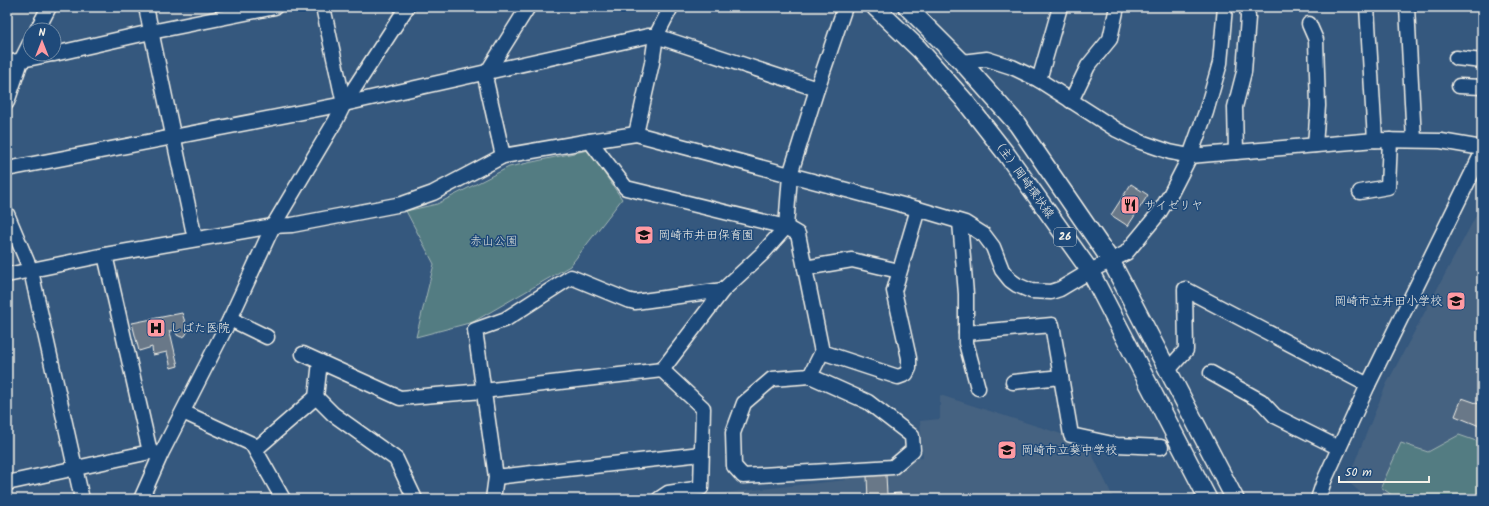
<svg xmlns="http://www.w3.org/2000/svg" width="1489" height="506" font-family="Kalam,'Klee One',sans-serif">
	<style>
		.built { fill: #456281 }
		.green { fill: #527b82; stroke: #a3b6b5 }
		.building { fill: #697888; stroke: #f4f1e8 }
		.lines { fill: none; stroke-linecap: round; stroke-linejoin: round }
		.minor-casing { stroke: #f4f1e8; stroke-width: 17 }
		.major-casing { stroke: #f4f1e8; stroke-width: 20 }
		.minor { stroke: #1f4a7a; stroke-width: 14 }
		.major { stroke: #1f4a7a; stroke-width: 17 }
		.labels { text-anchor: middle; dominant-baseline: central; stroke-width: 3; stroke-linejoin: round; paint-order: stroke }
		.shield { fill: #1f4a7a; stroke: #b4bfc7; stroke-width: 1 }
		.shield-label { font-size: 11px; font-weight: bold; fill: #f4f1e8 }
		.street-label { font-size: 12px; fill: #f4f1e8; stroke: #1f4a7a }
		.poi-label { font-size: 12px; fill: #f4f1e8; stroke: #1f4a7a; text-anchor: start }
		.park-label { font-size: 12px; fill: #dcdfd9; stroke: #1f4a7a }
	</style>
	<rect width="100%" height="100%" fill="#35587e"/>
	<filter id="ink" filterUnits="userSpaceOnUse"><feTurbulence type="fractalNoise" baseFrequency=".025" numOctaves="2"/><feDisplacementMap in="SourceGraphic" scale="8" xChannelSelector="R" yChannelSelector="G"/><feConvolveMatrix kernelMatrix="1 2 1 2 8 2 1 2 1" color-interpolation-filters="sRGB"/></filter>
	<g filter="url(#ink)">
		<g class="built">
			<path d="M1477,214L1482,217V499H1368L1347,481L1386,385Z"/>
			<path d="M940,395L1086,442L1114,499H697L696,496L846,480L847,464L923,458L920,421L940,419Z"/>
		</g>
		<g class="green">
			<path d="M588,150L622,199L570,266L473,322L416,337L434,264L406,211L437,204L509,167Z"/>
			<path d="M1459,435L1482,443V499H1397L1381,487L1401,443L1428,452Z"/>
		</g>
		<g class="building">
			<path d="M1131,184L1148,195L1128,226L1111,215Z"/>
			<path d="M182,313L188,331L185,336L181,337L177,335L176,330L169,331L171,336L178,366L171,368L167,352L153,355L152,347L139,351L132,323Z"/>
			<path d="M1462,398L1482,405V427L1455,416Z"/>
			<path d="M886,475L887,494L901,493V499H868L867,476Z"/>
			<path d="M1020,496V499H973Z"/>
		</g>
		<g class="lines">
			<g class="minor-casing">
				<g id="minor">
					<path d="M146,7L195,239"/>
					<path d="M323,7L344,104"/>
					<path d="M1367,7L1375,140"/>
					<path d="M1407,7L1414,140"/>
					<path d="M1309,24L1316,40L1318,106L1315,145"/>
					<path d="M37,30L49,7"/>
					<path d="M54,54L151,32L275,7"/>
					<path d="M1456,58L1482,61"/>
					<path d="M962,62L987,59L1012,67L1039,80L1117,130L1141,142L1170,152L1190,156L1375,140L1441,141L1482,148"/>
					<path d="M7,63L52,54"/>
					<path d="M1039,80L1060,7"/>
					<path d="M1459,86L1482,87"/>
					<path d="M1071,101L1088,66L1110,39L1117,7"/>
					<path d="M7,102L21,61L30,43"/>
					<path d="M636,134L652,63L656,36L671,7"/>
					<path d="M590,141L626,188L786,227L798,234L822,352L810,376L868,402L912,436L913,450L893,467L743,476L734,466L733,433L744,403L772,379L810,376"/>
					<path d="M1236,152L1235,107L1244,72L1248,17L1247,7"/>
					<path d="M503,156L486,81L488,71L528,7"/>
					<path d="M7,169L344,104L648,36H656L817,89"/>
					<path d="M1360,192L1388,187L1390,140"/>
					<path d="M7,214L31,271L82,499"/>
					<path d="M960,222L966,294V343L978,388"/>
					<path d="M105,255L150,452"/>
					<path d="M805,268L852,260L899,271"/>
					<path d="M7,275L105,255L273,226L292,225L402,204L433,193L503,156L590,141L636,134L918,209L965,223L984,235L993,247L1002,270L1010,280L1017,285L1031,291L1051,292L1060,289L1090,271L1126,253L1159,213L1170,195L1190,156L1206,112L1220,63L1225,7"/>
					<path d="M230,319L267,337"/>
					<path d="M966,333L1052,325L1071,435L1117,445L1161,447"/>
					<path d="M822,352L898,377L906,374L909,368V358L894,291L918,209"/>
					<path d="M303,354L400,398L483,391L662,370L723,290L762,254L786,227L790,175L817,89L845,7"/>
					<path d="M1168,370L1186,350L1185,289L1368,385"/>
					<path d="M1211,373L1261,401L1275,416L1339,448"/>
					<path d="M1013,382L1061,377"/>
					<path d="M316,397L333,414L396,459L415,499"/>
					<path d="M183,412L252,444L283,499"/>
					<path d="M256,449L316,397L320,362"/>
					<path d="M496,477L701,454"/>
					<path d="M7,483L150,452L159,454"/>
					<path d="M141,499L161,454L230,319L273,226L336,120L344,104L407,7"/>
					<path d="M493,499L496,477L475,330L506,319L571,277L627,300L635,302L723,290"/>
					<path d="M659,499L668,493L701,488L703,408L662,370"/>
					<path d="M1318,499L1324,481L1368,385L1482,153"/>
				</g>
			</g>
			<g class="major-casing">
				<g id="major">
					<path d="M875,7L919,49L964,100L1007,155L1090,271L1208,499"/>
					<path d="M907,7L962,62L1017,124L1111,261L1235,499"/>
				</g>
			</g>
			<use href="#minor" class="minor"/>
			<use href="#major" class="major"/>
		</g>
	</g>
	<defs>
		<g id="restaurant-square" transform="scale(1)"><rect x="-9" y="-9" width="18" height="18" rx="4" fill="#ff9aa2" stroke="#1f4a7a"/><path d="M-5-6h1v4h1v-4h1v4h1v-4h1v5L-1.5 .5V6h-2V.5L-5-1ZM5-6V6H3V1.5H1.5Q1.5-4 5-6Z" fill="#111"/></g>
		<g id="school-square" transform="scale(1)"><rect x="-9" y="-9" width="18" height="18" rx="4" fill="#ff9aa2" stroke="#1f4a7a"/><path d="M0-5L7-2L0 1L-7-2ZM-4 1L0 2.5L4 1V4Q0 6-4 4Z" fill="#111"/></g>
		<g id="hospital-square" transform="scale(1)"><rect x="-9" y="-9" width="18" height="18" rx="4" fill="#ff9aa2" stroke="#1f4a7a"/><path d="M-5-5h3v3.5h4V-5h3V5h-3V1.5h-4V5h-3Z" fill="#111"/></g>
	</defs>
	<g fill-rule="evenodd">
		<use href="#restaurant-square" x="1130" y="205"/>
		<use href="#school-square" x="644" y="235"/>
		<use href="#school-square" x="1456" y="301"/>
		<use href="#hospital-square" x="156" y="328"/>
		<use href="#school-square" x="1007" y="450"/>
	</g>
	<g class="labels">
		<rect class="shield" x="1054" y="228" width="22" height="18" rx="3"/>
		<g class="shield-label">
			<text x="1065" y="237">26</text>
		</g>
		<g class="street-label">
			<text transform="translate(1023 178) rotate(54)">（主）岡崎環状線</text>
		</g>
		<g class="poi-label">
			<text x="1144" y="205">サイゼリヤ</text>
			<text x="658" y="235">岡崎市井田保育園</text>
			<text x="1442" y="301" text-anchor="end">岡崎市立井田小学校</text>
			<text x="170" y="328">しばた医院</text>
			<text x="1021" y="450">岡崎市立葵中学校</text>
		</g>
		<g class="park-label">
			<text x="494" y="241">赤山公園</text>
		</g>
	</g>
	<rect width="1489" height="506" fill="none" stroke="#1f4a7a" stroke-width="24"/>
	<rect x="12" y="12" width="1465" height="482" fill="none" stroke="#f4f1e8" stroke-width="1.5" filter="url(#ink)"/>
	<g transform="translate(42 42)"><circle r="19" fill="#1f4a7a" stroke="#748da6"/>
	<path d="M0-3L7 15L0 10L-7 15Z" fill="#ff9aa2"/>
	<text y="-6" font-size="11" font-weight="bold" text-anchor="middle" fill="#f4f1e8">N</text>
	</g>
	<path d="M1339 476v6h90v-6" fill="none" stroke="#f4f1e8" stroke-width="2"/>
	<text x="1345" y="476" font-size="12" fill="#f4f1e8" stroke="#1f4a7a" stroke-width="3" paint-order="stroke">50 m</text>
</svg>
